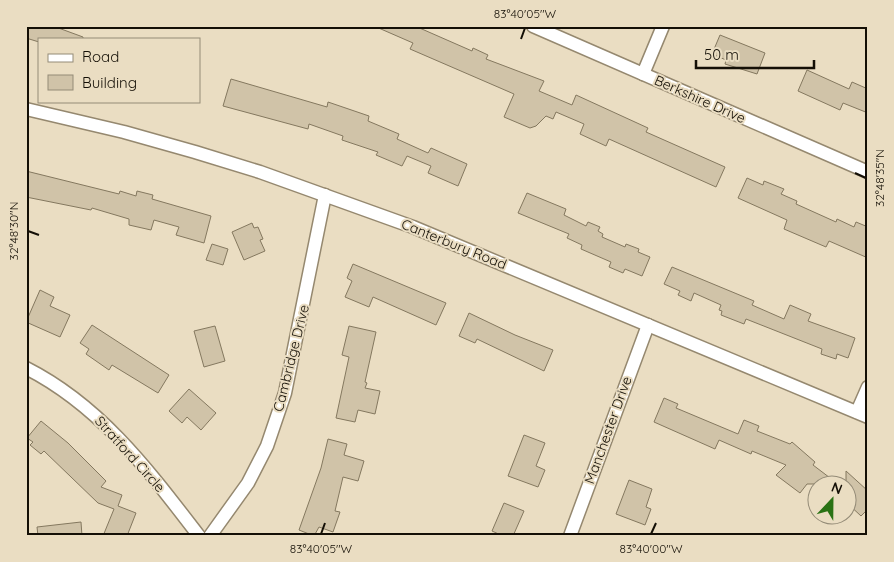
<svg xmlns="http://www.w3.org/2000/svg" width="894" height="562" font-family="Quicksand,sans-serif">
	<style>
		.building { fill: #d0c3a8; stroke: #84785f }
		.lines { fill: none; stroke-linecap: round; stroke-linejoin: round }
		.street-casing { stroke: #95886f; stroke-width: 15 }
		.street { stroke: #fff; stroke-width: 12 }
		.ticks { fill: none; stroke: #140f06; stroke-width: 2 }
		.labels { text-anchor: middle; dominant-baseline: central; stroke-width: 4; stroke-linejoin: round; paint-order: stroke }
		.street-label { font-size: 14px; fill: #140f06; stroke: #eaddc2 }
		.neatline { fill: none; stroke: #140f06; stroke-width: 2 }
		.ticks-label { font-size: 12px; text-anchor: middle; fill: #140f06 }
	</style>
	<rect width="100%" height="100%" fill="#eaddc2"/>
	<g class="building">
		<path d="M26,26H53L83,37V39H39V42L26,38Z"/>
		<path d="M374,26H415L472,51L473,48L488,55L486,59L544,81L539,91L572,105L576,95L648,128L646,132L725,167L716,187L609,139L606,146L580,134L584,124L556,112L553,119L546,116L536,126L530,128L504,117L514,94L410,49L413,43Z"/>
		<path d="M720,35L765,53L757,74L725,64L726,60L712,54Z"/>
		<path d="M807,70L849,89L852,82L868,89V113L843,103L840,110L798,91Z"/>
		<path d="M231,79L327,107L328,102L369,116L368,121L399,134L397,139L428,153L431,148L467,164L458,186L428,173L431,166L407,156L402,166L376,155L378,152L342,140L343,136L309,124L308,129L223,106Z"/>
		<path d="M26,171L119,194L120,191L136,196L137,191L153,195L152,199L211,216L204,243L176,235L179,227L154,220L151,230L129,225V219L92,208L91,210L26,197Z"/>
		<path d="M747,178L763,185L764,181L784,189L781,194L797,201L796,204L836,222L837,219L854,227L856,222L868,227V258L829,241L826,247L784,229L787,220L738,198Z"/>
		<path d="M527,193L566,209L564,215L586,226L588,222L600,227L598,231L603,234L602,237L625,247L626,244L639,249L638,252L650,257L642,276L625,269L623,273L609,267L611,262L581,249L582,245L567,238L569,234L518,213Z"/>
		<path d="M252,223L254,228L258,227L263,239L260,240L265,251L244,260L232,232Z"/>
		<path d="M212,244L228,249L223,265L206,260Z"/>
		<path d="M353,264L446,303L436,325L373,297L369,307L345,297L352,281L347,278Z"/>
		<path d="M672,267L754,301L752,305L784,319L790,305L811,314L808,321L855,338L848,358L837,354L836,359L821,354L822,349L746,319L744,324L721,315L722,311L719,310L721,305L694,293L691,301L678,295L680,291L664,284Z"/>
		<path d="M40,290L54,297L50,306L70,315L60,337L26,322Z"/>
		<path d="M469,313L515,335L553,350L544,371L477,339L475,343L459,336Z"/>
		<path d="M92,325L169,375L158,393L112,365L109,370L86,354L89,349L80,343Z"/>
		<path d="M215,326L225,361L204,367L194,331Z"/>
		<path d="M349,326L376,332L365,382L367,383L365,388L380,391L375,414L358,410L355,422L336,418L349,357L342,355Z"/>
		<path d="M189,389L216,413L201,430L187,417L182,423L169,411Z"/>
		<path d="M664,398L678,404L676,408L738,434L744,420L759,426L757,431L790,444L792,442L815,462L813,465L838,484H807L800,493L776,475L786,465L752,451L751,454L719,440L715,449L654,422Z"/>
		<path d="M41,421L68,443L106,481L101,487L122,495L118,506L136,513L127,536H103L114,509L98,503L44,451L41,454L30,445L33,442L27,438Z"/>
		<path d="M524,435L545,443L536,466L545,470L538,487L508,476Z"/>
		<path d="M328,439L347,444L344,455L364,461L358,481L343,477L335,511L340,512L333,532L319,527L314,536L299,530L321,468Z"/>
		<path d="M846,471L868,491V509L861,516L846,502Z"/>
		<path d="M629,480L652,489L646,507L651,509L645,525L616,514Z"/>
		<path d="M504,503L524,511L513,536H503L492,531Z"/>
		<path d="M81,522L82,536H38L37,527Z"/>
	</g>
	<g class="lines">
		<g class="street-casing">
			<g id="street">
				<path d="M533,26L868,172"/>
				<path d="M643,74L663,26"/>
				<path d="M26,109L124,132L195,152L260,172L413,227L868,417"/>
				<path d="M26,368C101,406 149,471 199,536"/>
				<path d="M857,412L868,387"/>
				<path d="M210,536L248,483L267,446L285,393L325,195"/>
				<path d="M570,536L648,325"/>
			</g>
		</g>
		<use href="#street" class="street"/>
	</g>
	<path class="ticks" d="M521,39L525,28M855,173L866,178M28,231L39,235M321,534L325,523M651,534L656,523"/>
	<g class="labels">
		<g class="street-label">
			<text transform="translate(700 99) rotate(24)">Berkshire Drive</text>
			<text transform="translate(454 244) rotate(22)">Canterbury Road</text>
			<text transform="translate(291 358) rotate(-76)">Cambridge Drive</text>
			<text transform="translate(608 430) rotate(-70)">Manchester Drive</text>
			<text transform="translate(130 454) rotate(48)">Stratford Circle</text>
		</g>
	</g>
	<rect width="894" height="562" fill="none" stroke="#eaddc2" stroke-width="55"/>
	<rect x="38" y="38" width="162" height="65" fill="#eaddc2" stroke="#948b77"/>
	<rect x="48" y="54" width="25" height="8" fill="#ffffff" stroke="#948b77"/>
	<text x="82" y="62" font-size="15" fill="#140f06">Road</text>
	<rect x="48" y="75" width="25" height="15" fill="#d0c3a8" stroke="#948b77"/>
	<text x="82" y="88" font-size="15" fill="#140f06">Building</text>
	<g transform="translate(832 500) rotate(22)"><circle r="24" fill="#eaddc2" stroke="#948b77"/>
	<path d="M0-4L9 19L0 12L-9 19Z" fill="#2a7214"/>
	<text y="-8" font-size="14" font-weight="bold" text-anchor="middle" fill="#140f06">N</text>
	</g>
	<path d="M696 60v8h118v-8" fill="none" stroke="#140f06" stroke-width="2.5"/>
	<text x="704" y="60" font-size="15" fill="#140f06" stroke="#eaddc2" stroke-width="4" paint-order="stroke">50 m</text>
	<rect x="28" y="28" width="838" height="506" class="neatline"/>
	<g class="ticks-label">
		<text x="525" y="18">83°40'05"W</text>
		<text transform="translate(880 178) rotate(-90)" y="4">32°48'35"N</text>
		<text transform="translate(14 231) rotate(-90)" y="4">32°48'30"N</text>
		<text x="321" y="553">83°40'05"W</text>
		<text x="651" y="553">83°40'00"W</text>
	</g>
</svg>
